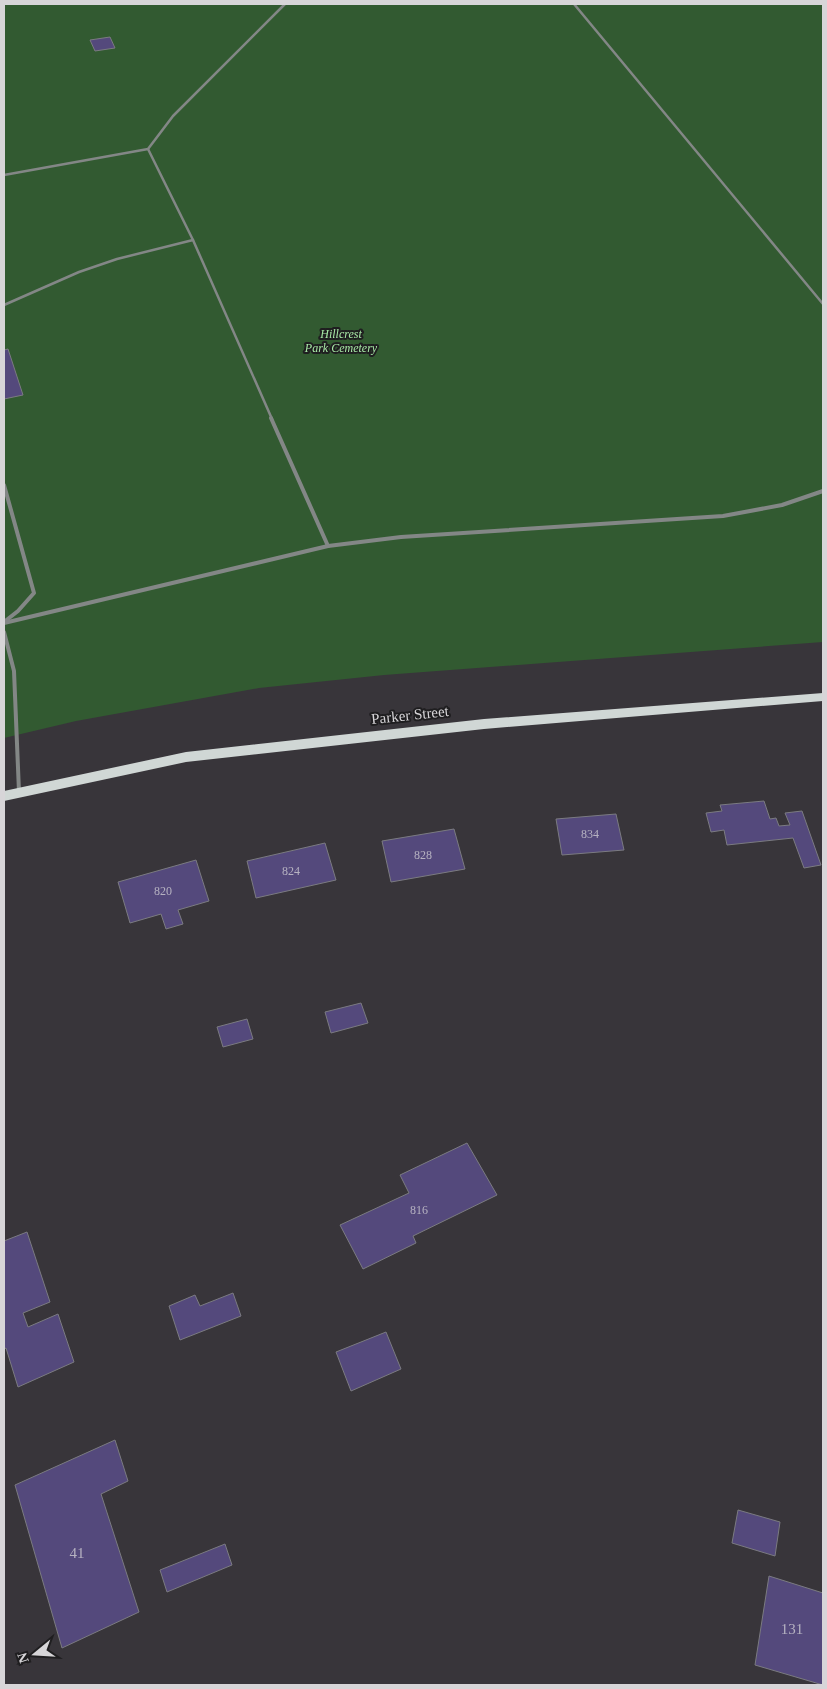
<svg xmlns="http://www.w3.org/2000/svg" width="827" height="1689" font-family="'Times New Roman',serif">
	<style>
		.green { fill: #325a31 }
		.building { fill: #54497c; stroke: #7b7b81 }
		.lines { fill: none; stroke-linecap: round; stroke-linejoin: round }
		.service-far1 { stroke: #838786; stroke-width: 2.5 }
		.service { stroke: #838786; stroke-width: 4 }
		.primary { fill: #d0d7d5; fill-rule: evenodd }
		.labels { text-anchor: middle; dominant-baseline: central; stroke-width: 4; stroke-linejoin: round; paint-order: stroke }
		.far-park-label { font-size: 12px; font-style: italic; fill: #a8e9a6; stroke: #1f1e20 }
		.number-label { font-size: 12px; fill: #b6b2c1 }
		.street-label { font-size: 15px; fill: #d7d5d8; stroke: #1f1e20 }
		.near-number-label { font-size: 15px; fill: #b6b2c1 }
	</style>
	<rect width="100%" height="100%" fill="#38353a"/>
	<path class="green" d="M4,4H823V642L384,675L259,688L76,721L4,738Z"/>
	<g class="building">
		<path d="M110,37L115,48L95,51L90,40Z"/>
		<path d="M8,349L23,395L4,399V350Z"/>
		<path d="M764,801L770,819L776,818L779,826L790,825L785,813L802,811L821,865L804,868L793,838L727,845L724,830L711,832L706,813L722,811L720,805Z"/>
		<path d="M616,814L624,850L562,855L556,819Z"/>
		<path d="M454,829L465,869L391,882L382,841Z"/>
		<path d="M325,843L336,880L256,898L247,861Z"/>
		<path d="M196,860L209,901L178,910L183,924L166,929L161,914L130,923L118,882Z"/>
		<path d="M361,1003L368,1023L331,1033L325,1012Z"/>
		<path d="M247,1019L253,1039L223,1047L217,1027Z"/>
		<path d="M467,1143L497,1195L413,1236L416,1243L363,1269L340,1225L409,1193L400,1175Z"/>
		<path d="M27,1232L50,1302L23,1313L28,1327L58,1314L74,1362L18,1387L6,1348L4,1349V1241Z"/>
		<path d="M233,1293L241,1316L180,1340L169,1306L195,1295L200,1306Z"/>
		<path d="M386,1332L401,1369L351,1391L336,1352Z"/>
		<path d="M115,1440L128,1481L101,1494L139,1612L62,1648L15,1485Z"/>
		<path d="M738,1510L780,1522L775,1556L732,1543Z"/>
		<path d="M225,1544L232,1565L167,1592L160,1570Z"/>
		<path d="M769,1576L823,1593V1685L755,1665Z"/>
	</g>
	<g class="lines">
		<g class="service-far1">
			<path d="M574,4L823,304"/>
			<path d="M148,149L193,240L272,419"/>
			<path d="M4,175L148,149L173,116L285,4"/>
			<path d="M4,305L79,272L117,259L193,240"/>
		</g>
		<g class="service">
			<path d="M271,418L328,546"/>
			<path d="M4,485L34,593L18,611L4,622"/>
			<path d="M4,623L328,546L401,537L723,516L782,505L823,491"/>
			<path d="M4,632L14,671L19,792"/>
		</g>
		<path class="primary" d="M823,693V701L484,729L186,762L4,801V791L186,752L484,719Z"/>
	</g>
	<g class="labels">
		<g class="far-park-label">
			<text x="341" y="334">Hillcrest<tspan x="341" dy="14">Park Cemetery</tspan></text>
		</g>
		<g class="number-label">
			<text x="590" y="834">834</text>
			<text x="423" y="855">828</text>
			<text x="291" y="871">824</text>
			<text x="163" y="891">820</text>
			<text x="419" y="1210">816</text>
		</g>
		<g class="street-label">
			<text transform="translate(410 715) rotate(-6)">Parker Street</text>
		</g>
		<g class="near-number-label">
			<text x="77" y="1553">41</text>
			<text x="792" y="1629">131</text>
		</g>
	</g>
	<rect width="827" height="1689" fill="none" stroke="#d7d5d8" stroke-width="10"/>
	<g transform="translate(35 1654) rotate(252)" stroke="#1f1e20" stroke-width="4" paint-order="stroke">
	<path d="M0-4L9 19L0 12L-9 19Z" fill="#d7d5d8"/>
	<text y="-8" font-size="14" font-weight="bold" text-anchor="middle" fill="#d7d5d8">N</text>
	</g>
</svg>
